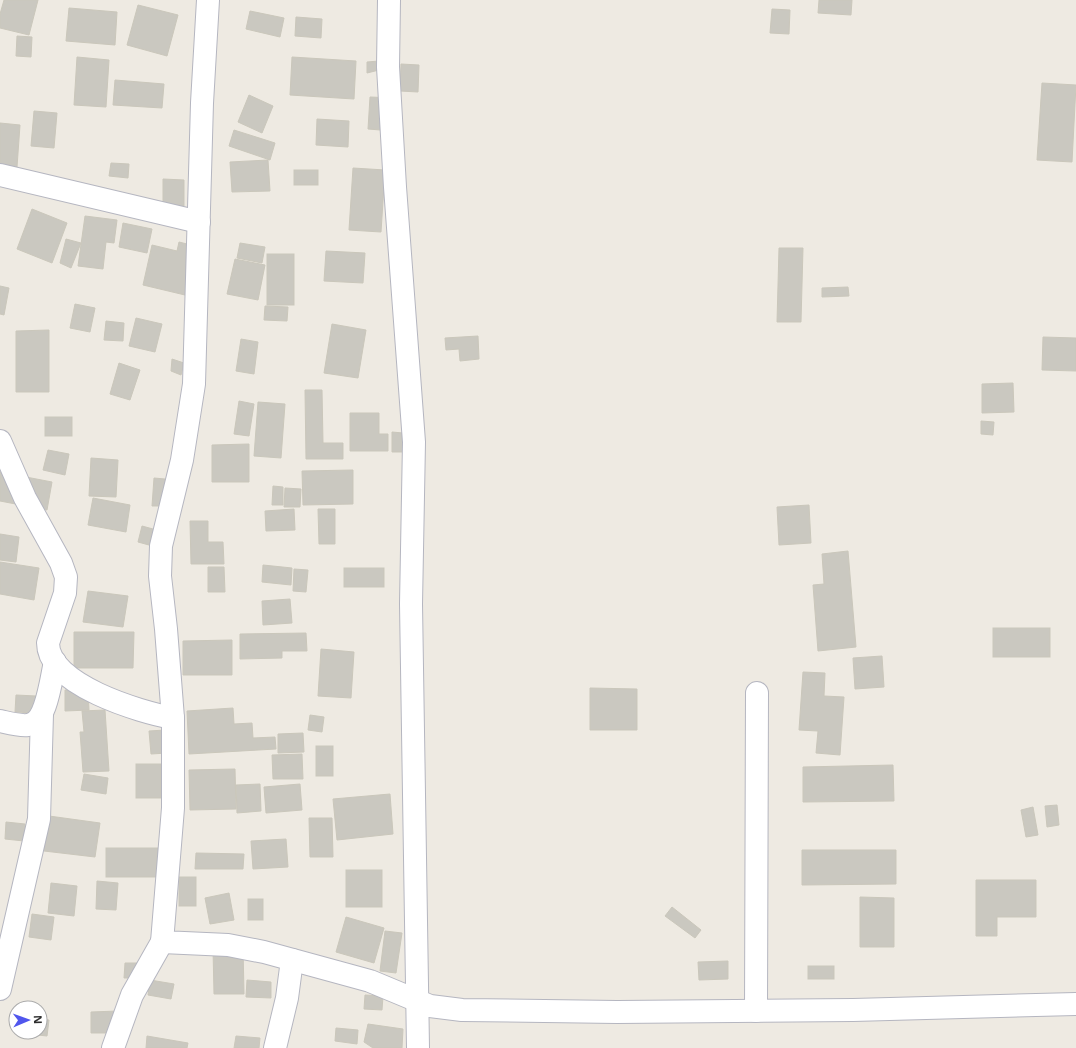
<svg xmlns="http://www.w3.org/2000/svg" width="1076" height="1048" font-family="'Open Sans',sans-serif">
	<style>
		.building { fill: #cac8c0; stroke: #cac7bb }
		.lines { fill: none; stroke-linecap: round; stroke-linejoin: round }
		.minor-casing { stroke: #b5b6c0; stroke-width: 24 }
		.minor { stroke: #fff; stroke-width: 22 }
	</style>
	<rect width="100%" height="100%" fill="#eeeae2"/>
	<g class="building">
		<path d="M4,0H38L29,35L0,28V14Z"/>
		<path d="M819,0H852L851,15L818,13Z"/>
		<path d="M138,5L178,15L167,56L127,45Z"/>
		<path d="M69,8L117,12L115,45L66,41Z"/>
		<path d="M772,9L790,10L789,34L770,33Z"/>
		<path d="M250,11L284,18L280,37L246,29Z"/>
		<path d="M296,17L322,19L321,38L295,36Z"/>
		<path d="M17,36L32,37L31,57L16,56Z"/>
		<path d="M77,57L109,60L106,107L74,105Z"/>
		<path d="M292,57L356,61L354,99L290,95Z"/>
		<path d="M379,61V70L367,73V62Z"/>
		<path d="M401,64L419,65L418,92L400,91Z"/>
		<path d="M115,80L164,84L162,108L113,105Z"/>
		<path d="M1042,83L1076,85L1072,162L1037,160Z"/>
		<path d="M249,95L273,106L262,133L238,122Z"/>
		<path d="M370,97L394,98L393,131L368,129Z"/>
		<path d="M34,111L57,113L54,148L31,146Z"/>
		<path d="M317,119L349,121L348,147L316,145Z"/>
		<path d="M0,123L20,125L17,167L0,166Z"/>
		<path d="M234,130L275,143L270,160L229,146Z"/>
		<path d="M268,160L270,191L232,192L230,162Z"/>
		<path d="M111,163L129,164L128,178L109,176Z"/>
		<path d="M353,168L385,170L381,232L349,230Z"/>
		<rect x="294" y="170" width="24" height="15"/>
		<path d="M163,179L184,180V206L163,205Z"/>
		<path d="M32,209L67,223L52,263L17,249Z"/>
		<path d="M85,216L117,220L114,243L106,242L103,269L78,266Z"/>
		<path d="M123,223L152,229L147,253L119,247Z"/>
		<path d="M66,239L81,243L71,268L60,263Z"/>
		<path d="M179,242L195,246L185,295L143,285L152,245L177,251Z"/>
		<path d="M240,243L265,247L262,263L237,258Z"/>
		<path d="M779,248H803L801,322H777Z"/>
		<path d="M326,251L365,253L363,283L324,281Z"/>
		<rect x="267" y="254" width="27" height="51"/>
		<path d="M235,259L265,265L258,300L227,294Z"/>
		<path d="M0,286L9,288L4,315L0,314Z"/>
		<path d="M848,287L849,296L822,297V288Z"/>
		<path d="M75,304L95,308L90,332L70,328Z"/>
		<path d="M265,306L288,307L287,321L264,320Z"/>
		<path d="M136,318L162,324L155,352L129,346Z"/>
		<path d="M106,321L124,323L123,341L104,340Z"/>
		<path d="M332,324L366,330L358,378L324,373Z"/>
		<path d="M49,330V392H16V331Z"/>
		<path d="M478,336L479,359L460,361L459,349L446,350L445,338Z"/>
		<path d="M1043,337L1076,338V371L1042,370Z"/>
		<path d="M241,339L258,342L254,374L236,371Z"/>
		<path d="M172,359L184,363L181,375L171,371Z"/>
		<path d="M119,363L140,370L130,400L110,394Z"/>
		<path d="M1013,383L1014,412L982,413V384Z"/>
		<path d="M305,390H322L323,443H343V459H306Z"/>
		<path d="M239,401L254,404L249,436L234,434Z"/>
		<path d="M258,402L285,404L281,458L254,456Z"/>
		<path d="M350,413H379V434H388V451H350Z"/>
		<rect x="45" y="417" width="27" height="19"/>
		<path d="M981,421L994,422L993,435L981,434Z"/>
		<path d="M392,432L403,433V452H392Z"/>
		<path d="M249,444V482H212V445Z"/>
		<path d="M48,450L69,454L65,475L43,470Z"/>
		<path d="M91,458L118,460L116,497L89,496Z"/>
		<path d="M353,470V504L303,505L302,471Z"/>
		<path d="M0,472L52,482L47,510L0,501Z"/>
		<path d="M154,478L165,479L162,506H152Z"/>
		<path d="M273,486L283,487V505H272Z"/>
		<path d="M285,488L301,489L300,507H284Z"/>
		<path d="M93,498L130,505L126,532L88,525Z"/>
		<path d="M809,505L811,543L779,545L777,507Z"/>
		<path d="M294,509L295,530L266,531L265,511Z"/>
		<path d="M318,509H335V544H319Z"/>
		<path d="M190,521H208V542H223L224,564H191Z"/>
		<path d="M142,526L153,529L149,545L138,542Z"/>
		<path d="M0,534L19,537L16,562L0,560Z"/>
		<path d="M848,551L856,647L818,651L813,585L824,584L822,554Z"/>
		<path d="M0,562L39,568L34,600L0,594Z"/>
		<path d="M263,565L292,568L291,585L262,582Z"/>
		<path d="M208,567H224L225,592H208Z"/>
		<rect x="344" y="568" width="40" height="19"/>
		<path d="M294,569L308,570L306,592L293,591Z"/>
		<path d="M88,591L128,596L123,627L83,622Z"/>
		<path d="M290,599L292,623L263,625L262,601Z"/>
		<rect x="993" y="628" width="57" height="29"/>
		<path d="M74,632H134L133,668H74Z"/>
		<path d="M306,633L307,651H282V658L240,659V634Z"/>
		<path d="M232,640V675H183V641Z"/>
		<path d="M321,649L354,652L351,698L318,696Z"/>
		<path d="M882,656L884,687L855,689L853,658Z"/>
		<path d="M803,672L825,673L824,696L844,697L840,755L816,753L818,731L799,730Z"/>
		<path d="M590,688L637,689V730H590Z"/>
		<path d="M65,690H88L89,710L65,711Z"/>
		<path d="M16,695L36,696L35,713L15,712Z"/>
		<path d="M233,708L234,724L252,723L253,738L275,737L276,749L189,754L187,711Z"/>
		<path d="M105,710L109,771L83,772L80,732H84L82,711Z"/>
		<path d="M310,715L324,717L322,732L308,730Z"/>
		<path d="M165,730L167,753L151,754L149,731Z"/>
		<path d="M303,733L304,752L278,753V734Z"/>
		<rect x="316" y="746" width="17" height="30"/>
		<path d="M302,754L303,779H273L272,755Z"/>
		<rect x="136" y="764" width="25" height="34"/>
		<path d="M893,765L894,801L803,802V767Z"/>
		<path d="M235,769L236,809L190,810L189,770Z"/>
		<path d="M84,774L108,778L106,794L81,790Z"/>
		<path d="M260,784L261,811L237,813L236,785Z"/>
		<path d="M300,784L302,810L266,813L264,787Z"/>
		<path d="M390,794L393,834L337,840L333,799Z"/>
		<path d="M1057,805L1059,825L1047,827L1045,806Z"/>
		<path d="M1033,807L1038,835L1026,837L1021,810Z"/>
		<path d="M49,816L100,823L95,857L44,851Z"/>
		<path d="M309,818H332L333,857H310Z"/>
		<path d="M6,822L25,824L24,841L5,839Z"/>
		<path d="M286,839L288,867L253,869L251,841Z"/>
		<rect x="106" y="848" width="56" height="29"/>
		<path d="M802,850H896V884L802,885Z"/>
		<path d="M196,853L244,854L243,869H195Z"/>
		<rect x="346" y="870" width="36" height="37"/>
		<rect x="179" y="877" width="17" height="29"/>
		<path d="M976,880H1036V917H997V936H976Z"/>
		<path d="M97,881L118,883L116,910L96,909Z"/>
		<path d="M51,883L77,886L74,916L48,913Z"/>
		<path d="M229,893L234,920L210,924L205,898Z"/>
		<path d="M860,897L894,898V947H860Z"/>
		<rect x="248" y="899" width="15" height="21"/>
		<path d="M672,907L701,930L695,938L665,916Z"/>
		<path d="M32,914L54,917L51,940L29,937Z"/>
		<path d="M346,917L384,928L374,963L336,952Z"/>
		<path d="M385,931L402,933L396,973L380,971Z"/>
		<path d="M243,947L244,994H214L213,948Z"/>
		<path d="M728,961V979L699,980L698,962Z"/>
		<path d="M125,963H140V978H124Z"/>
		<rect x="808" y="966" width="26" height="13"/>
		<path d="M150,980L174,984L171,999L148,995Z"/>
		<path d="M247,980L271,982V998L246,997Z"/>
		<path d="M365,995L383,996L382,1010L364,1009Z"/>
		<path d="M118,1011L119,1033H91V1012Z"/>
		<path d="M40,1019L49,1020L47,1036L19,1033L40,1032Z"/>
		<path d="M368,1024L403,1029L402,1048H373L364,1042Z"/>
		<path d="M336,1028L358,1030L357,1044L335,1041Z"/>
		<path d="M147,1036L188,1043L187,1048H146Z"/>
		<path d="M236,1036L260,1038L259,1048H234Z"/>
	</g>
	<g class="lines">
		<g class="minor-casing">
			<g id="minor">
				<path d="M208,0L202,103L194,384L182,460L161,546L160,576L166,629L173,718V808L162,942L228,945L264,952L370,981L430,1006L462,1010L617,1012L853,1010L1076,1004"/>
				<path d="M389,0L388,67L395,187L414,442L411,604L418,1048"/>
				<path d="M0,175L199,222"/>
				<path d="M0,441L25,498L61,563L66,577L65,593L48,643C48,685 140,712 173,718"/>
				<path d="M0,721C9,723 19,726 28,725C47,723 51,678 55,662"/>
				<path d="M0,989L39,819L42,714"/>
				<path d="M756,1011L757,693"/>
				<path d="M113,1048L132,995L162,942"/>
				<path d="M275,1048L287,998L292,960"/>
			</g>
		</g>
		<use href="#minor" class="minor"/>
	</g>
	<g transform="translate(28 1020) rotate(88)"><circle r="19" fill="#ffffff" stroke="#ababab"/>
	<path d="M0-3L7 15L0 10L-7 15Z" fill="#5056ed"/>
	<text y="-6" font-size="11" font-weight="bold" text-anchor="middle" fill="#2e2e2e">N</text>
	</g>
</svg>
